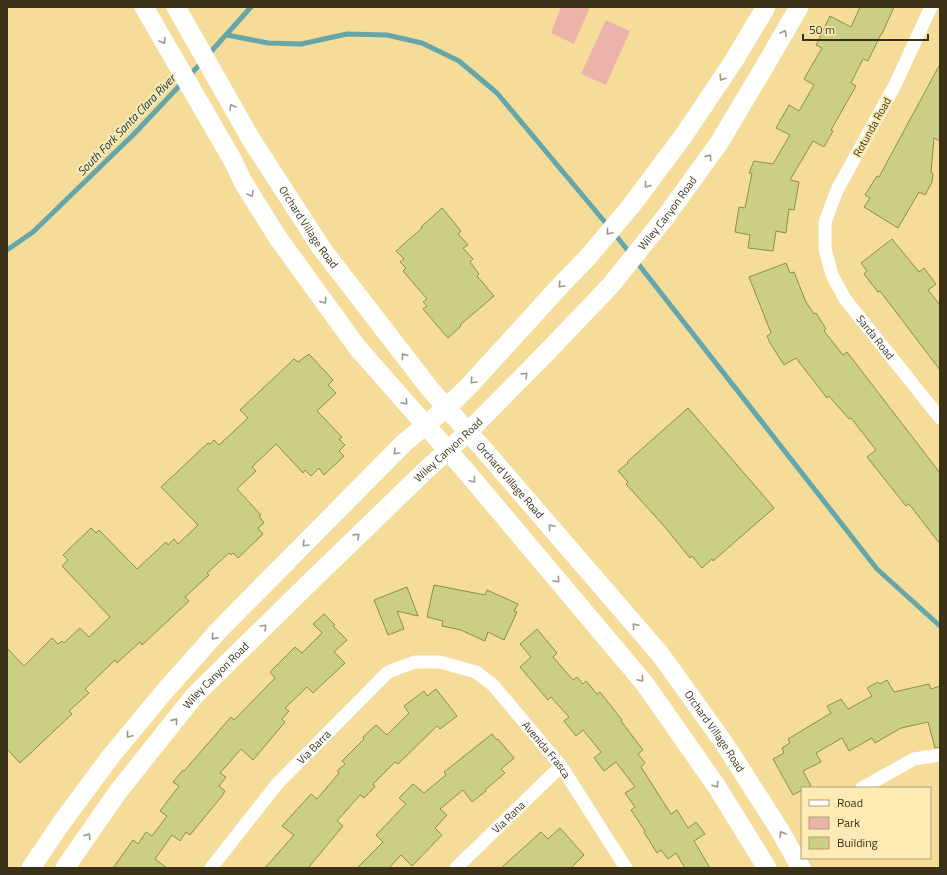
<svg xmlns="http://www.w3.org/2000/svg" width="947" height="875" font-family="'Titillium Web',sans-serif">
	<style>
		.green { fill: #eab4aa }
		.lines { fill: none; stroke-linecap: round; stroke-linejoin: round }
		.stream { stroke: #65a6aa; stroke-width: 5 }
		.building { fill: #cbce85; stroke: #8c8e4b }
		.minor { stroke: #fff; stroke-width: 13 }
		.secondary { stroke: #fff; stroke-width: 19 }
		.oneway { stroke: #9d988a }
		.labels { text-anchor: middle; dominant-baseline: central; stroke-width: 4; stroke-linejoin: round; paint-order: stroke }
		.street-label { font-size: 11px; fill: #3b3116; stroke: #feeab4 }
		.water-label { font-size: 12px; font-style: italic; fill: #0a3940; stroke: #feeab4 }
	</style>
	<rect width="100%" height="100%" fill="#f5dc99"/>
	<g class="green">
		<path d="M561,7H590L574,44L551,33Z"/>
		<path d="M606,20L630,31L606,85L581,74Z"/>
	</g>
	<g class="lines">
		<g class="stream">
			<path d="M227,35L268,43L301,44L347,34L387,35L422,43L459,61L497,93L609,227"/>
			<path d="M208,55L251,7"/>
			<path d="M188,77L203,61"/>
			<path d="M614,233L877,569L940,626"/>
			<path d="M7,250L33,232L134,134L182,83"/>
		</g>
	</g>
	<g class="building">
		<path d="M860,7H894L882,34H881L868,61L863,59L851,83L856,86L831,130L833,131L824,147L813,141L790,180L799,182L794,210L789,209L786,233L776,231L773,251L748,248L750,235L735,232L739,207L745,208L752,173H749L754,161L773,164L790,135L776,128L789,105L799,111L814,85L804,79L822,48L816,45L830,16L851,27Z"/>
		<path d="M940,64V141L934,138L931,173L933,174L932,182L925,195L919,192L898,228L864,207L870,198L865,195L877,176L879,177Z"/>
		<path d="M442,208L461,231L458,234L468,245L463,248L473,259L470,262L479,274L477,276L494,296L460,325L461,326L448,338L423,309L427,306L423,302L427,299L403,271L406,268L400,262L404,259L396,251L422,228L421,227Z"/>
		<path d="M892,239L919,272L924,268L936,284L928,290L940,305V370L880,291L878,292L864,274L867,271L861,263Z"/>
		<path d="M786,263L790,273L794,272L806,302L814,314L816,313L826,329L824,331L843,355L847,352L940,473V544L909,504L906,506L867,457L876,450L851,418L849,419L829,396L827,398L796,358L784,365L770,343L767,336L771,333L749,277Z"/>
		<path d="M309,354L333,380L328,385L336,393L317,411L342,437L339,439L345,445L339,451L344,456L324,475L319,468L311,476L305,470L303,473L276,444L252,467L256,471L237,489L261,515L259,516L264,523L258,528L263,534L238,558L233,553L231,555L229,553L207,573L209,575L185,597L189,601L142,645L140,642L117,663L115,660L85,689L89,693L69,711L72,714L20,763L7,749V648L24,666L52,638L58,644L62,641L64,643L80,628L89,637L110,617L62,566L68,560L63,555L91,528L96,533L99,530L137,569L166,542L168,545L174,539L178,544L198,525L161,487L208,443L210,444L214,440L219,445L248,418L240,410L294,359L298,362Z"/>
		<path d="M688,408L774,508L713,561L712,559L702,568L692,556L690,558L664,526L626,484L628,482L618,471L628,463L627,462Z"/>
		<path d="M434,585L485,595L487,590L518,604L514,611L517,612L504,640L488,632L485,641L461,630L442,626L443,621L427,617Z"/>
		<path d="M407,587L418,616L397,611L404,629L388,635L374,600Z"/>
		<path d="M324,614L335,625L333,626L347,640L334,652L345,663L313,693L307,687L285,708L289,711L282,719L285,722L253,760L241,749L220,773L226,777L219,786L225,791L222,796L190,835L186,832L180,841L172,835L155,859L167,868H113L133,840L138,844L146,832L152,836L167,816L160,811L179,786L173,782L183,770L184,771L231,717L234,720L275,678L270,672L295,647L302,653L322,633L313,624Z"/>
		<path d="M537,629L557,653L553,657L573,680L577,677L583,684L586,681L597,694L600,692L622,720L621,721L643,750L638,754L645,763L641,767L671,814L677,810L688,828L696,822L705,834L694,841L710,868H685L676,853L668,859L661,850L657,853L644,832L645,831L631,810L635,807L625,793L635,787L616,762L604,771L594,758L601,752L583,730L576,736L564,721L569,717L551,697L548,700L520,667L531,657L520,644Z"/>
		<path d="M887,680L894,692L929,684L931,689L940,686V747L935,748L928,722L901,728L875,743L872,738L849,751L842,738L816,753L821,762L803,771L811,786L807,788H802V790L793,795L773,759L784,753L782,748L790,743L788,739L831,713L827,706L841,699L848,709L872,696L867,688L878,682L880,684Z"/>
		<path d="M436,689L457,716L440,729L437,726L398,764L395,762L373,784L375,787L364,798L360,795L337,821L343,826L308,868H265L294,835L282,826L311,794L317,799L339,773L337,771L345,764L342,761L364,739L363,737L376,725L387,735L409,713L404,706L424,691L427,696Z"/>
		<path d="M492,734L497,740L498,739L514,758L501,769L505,773L485,790L486,791L472,802L463,790L440,809L447,815L435,828L442,835L412,866L401,855L389,868H357L383,842L376,835L406,804L399,798L413,784L424,793L446,775L444,772Z"/>
		<path d="M560,828L584,855L571,868H501L541,832L548,839Z"/>
	</g>
	<g class="lines">
		<g class="minor">
			<path id="s1" d="M931,7L895,85L837,190L825,222V249L832,275L845,299L940,418"/>
			<path d="M862,788L914,759L940,755"/>
			<path id="s2" d="M211,868L277,784L388,672L415,662H440L476,672L493,685L561,766L626,868"/>
			<path id="s3" d="M456,868L561,766"/>
		</g>
		<g class="secondary">
			<path d="M144,7L232,159L243,182L278,238L357,347L465,470L645,684L717,787L767,868"/>
			<path id="s4" d="M176,7L252,141L322,249L430,389L485,451L660,654L724,743L779,829L801,868"/>
			<path d="M31,868L62,822L111,756L164,692L220,629L404,443L446,408L467,388L560,286L588,257L631,206L684,135L733,62L766,7"/>
			<path id="s5" d="M65,868L117,793L195,695L302,590L426,470L468,432L548,351L611,285L667,215L719,143L769,59L799,7"/>
		</g>
	</g>
	<defs><path id="oneway-chevron" d="M-2-3.5L2.5 0L-2 3.5" fill="none" stroke-width="1.6" stroke-linecap="round" stroke-linejoin="round"/></defs>
	<g class="oneway">
		<use href="#oneway-chevron" transform="translate(784 33) rotate(-61)"/>
		<use href="#oneway-chevron" transform="translate(163 41) rotate(60)"/>
		<use href="#oneway-chevron" transform="translate(722 78) rotate(124)"/>
		<use href="#oneway-chevron" transform="translate(232 107) rotate(-120)"/>
		<use href="#oneway-chevron" transform="translate(709 157) rotate(-54)"/>
		<use href="#oneway-chevron" transform="translate(647 185) rotate(127)"/>
		<use href="#oneway-chevron" transform="translate(251 194) rotate(59)"/>
		<use href="#oneway-chevron" transform="translate(609 232) rotate(130)"/>
		<use href="#oneway-chevron" transform="translate(561 285) rotate(134)"/>
		<use href="#oneway-chevron" transform="translate(324 301) rotate(54)"/>
		<use href="#oneway-chevron" transform="translate(404 356) rotate(-128)"/>
		<use href="#oneway-chevron" transform="translate(525 375) rotate(-45)"/>
		<use href="#oneway-chevron" transform="translate(473 381) rotate(133)"/>
		<use href="#oneway-chevron" transform="translate(405 402) rotate(49)"/>
		<use href="#oneway-chevron" transform="translate(396 452) rotate(135)"/>
		<use href="#oneway-chevron" transform="translate(473 480) rotate(50)"/>
		<use href="#oneway-chevron" transform="translate(551 527) rotate(-131)"/>
		<use href="#oneway-chevron" transform="translate(357 536) rotate(-44)"/>
		<use href="#oneway-chevron" transform="translate(305 544) rotate(135)"/>
		<use href="#oneway-chevron" transform="translate(557 580) rotate(50)"/>
		<use href="#oneway-chevron" transform="translate(635 626) rotate(-131)"/>
		<use href="#oneway-chevron" transform="translate(264 627) rotate(-45)"/>
		<use href="#oneway-chevron" transform="translate(214 637) rotate(132)"/>
		<use href="#oneway-chevron" transform="translate(641 679) rotate(50)"/>
		<use href="#oneway-chevron" transform="translate(175 721) rotate(-51)"/>
		<use href="#oneway-chevron" transform="translate(129 735) rotate(130)"/>
		<use href="#oneway-chevron" transform="translate(716 785) rotate(56)"/>
		<use href="#oneway-chevron" transform="translate(782 834) rotate(-120)"/>
		<use href="#oneway-chevron" transform="translate(88 836) rotate(-55)"/>
	</g>
	<g class="labels">
		<g class="street-label">
			<text transform="translate(872 127) rotate(-61)">Rotunda Road</text>
			<text stroke="none"><textPath href="#s5" startOffset="892">Wiley Canyon Road</textPath></text>
			<text stroke="none"><textPath href="#s4" startOffset="257">Orchard Village Road</textPath></text>
			<text stroke="none"><textPath href="#s1" startOffset="370">Sarda Road</textPath></text>
			<text stroke="none"><textPath href="#s5" startOffset="569">Wiley Canyon Road</textPath></text>
			<text stroke="none"><textPath href="#s4" startOffset="581">Orchard Village Road</textPath></text>
			<text stroke="none"><textPath href="#s5" startOffset="245">Wiley Canyon Road</textPath></text>
			<text stroke="none"><textPath href="#s4" startOffset="905">Orchard Village Road</textPath></text>
			<text stroke="none"><textPath href="#s2" startOffset="159">Via Barra</textPath></text>
			<text stroke="none"><textPath href="#s2" startOffset="461">Avenida Frasca</textPath></text>
			<text stroke="none"><textPath href="#s3" startOffset="73">Via Rana</textPath></text>
		</g>
		<g class="water-label">
			<text transform="translate(126 125) rotate(-46)">South Fork Santa Clara River</text>
		</g>
	</g>
	<rect width="947" height="875" fill="none" stroke="#3b3116" stroke-width="16"/>
	<rect x="801" y="787" width="130" height="72" fill="#feeab4" stroke="#b0a075"/>
	<rect x="809" y="800" width="20" height="6" fill="#ffffff" stroke="#b0a075"/>
	<text x="837" y="807" font-size="12" fill="#3b3116">Road</text>
	<rect x="809" y="817" width="20" height="12" fill="#eab4aa" stroke="#b0a075"/>
	<text x="837" y="827" font-size="12" fill="#3b3116">Park</text>
	<rect x="809" y="837" width="20" height="12" fill="#cbce85" stroke="#b0a075"/>
	<text x="837" y="847" font-size="12" fill="#3b3116">Building</text>
	<path d="M803 34v6h125v-6" fill="none" stroke="#3b3116" stroke-width="2"/>
	<text x="809" y="34" font-size="12" fill="#3b3116" stroke="#feeab4" stroke-width="3" paint-order="stroke">50 m</text>
</svg>
